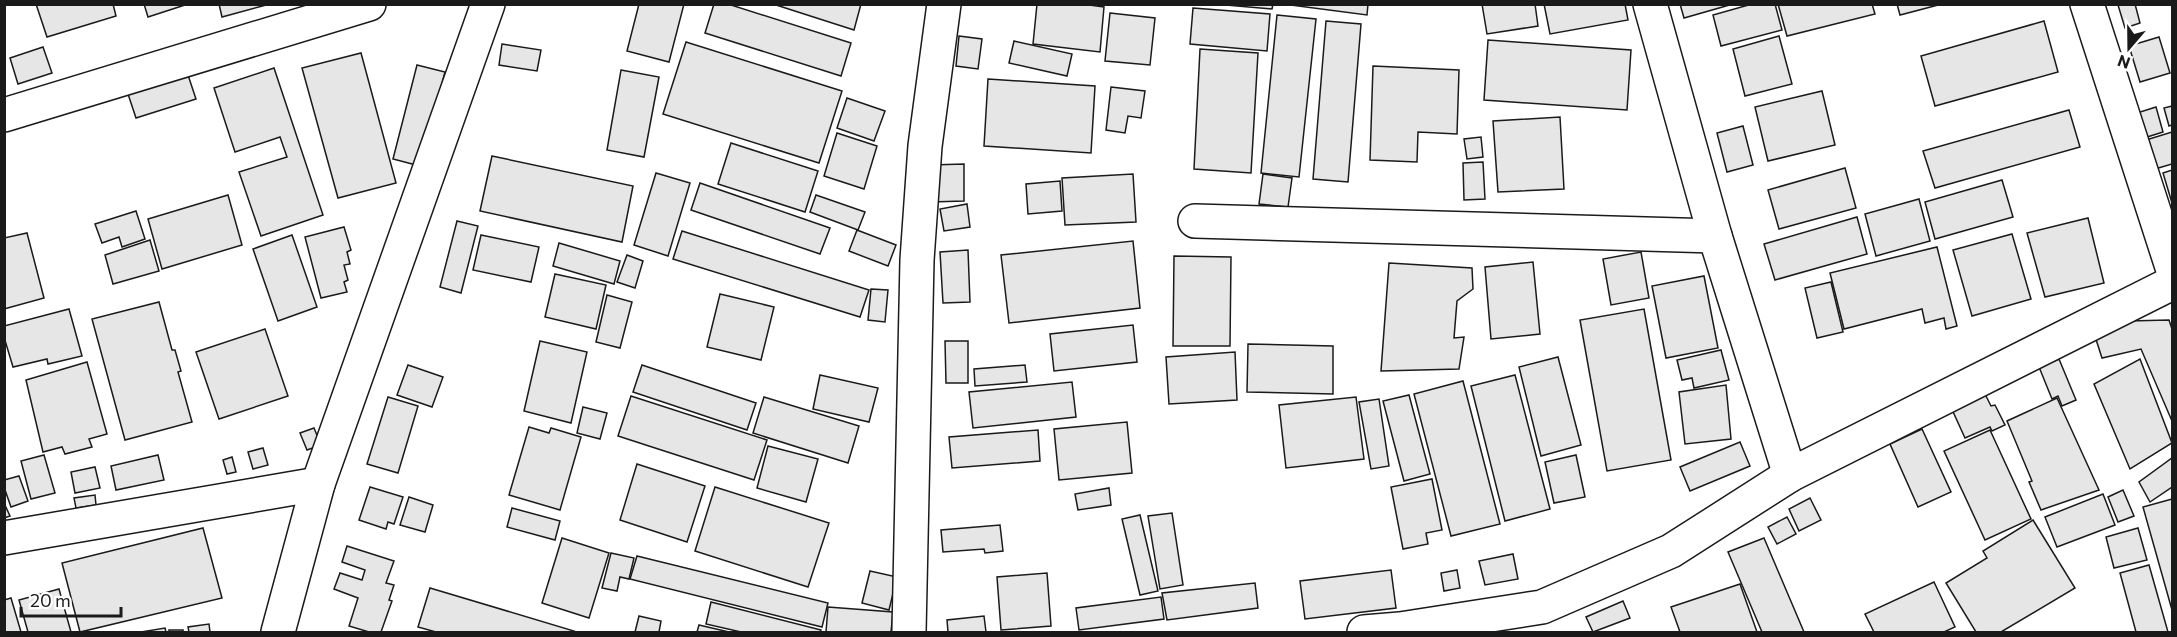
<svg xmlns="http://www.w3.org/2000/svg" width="2177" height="637" font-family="Commissioner,sans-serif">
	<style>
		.building { fill: #e6e6e6; stroke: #1a1a1a; stroke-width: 1.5 }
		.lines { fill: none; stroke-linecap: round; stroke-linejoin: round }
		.minor-casing { stroke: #1a1a1a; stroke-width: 36 }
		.minor { stroke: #fff; stroke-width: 33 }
	</style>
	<rect width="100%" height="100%" fill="#fff"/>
	<g class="building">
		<path d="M36,4H113L116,16L47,37Z"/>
		<path d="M144,4H188L148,17Z"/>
		<path d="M219,4H270L222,17Z"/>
		<path d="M639,4H684L669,62L627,51Z"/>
		<path d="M714,4H728L851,43L841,76L705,33Z"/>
		<path d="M773,4H861L854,30Z"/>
		<path d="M1037,4H1082L1104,7L1100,52L1033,44Z"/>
		<path d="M1214,4H1273L1272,9Z"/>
		<path d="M1283,4H1368L1367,15Z"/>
		<path d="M1482,4H1535L1538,26L1487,34Z"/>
		<path d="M1544,4H1625L1628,20L1550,34Z"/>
		<path d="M1680,4H1733L1684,18Z"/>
		<path d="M1752,4H1775L1782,30L1721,46L1713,15Z"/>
		<path d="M1778,4H1872L1875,14L1787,36Z"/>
		<path d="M1897,4H1942L1900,15Z"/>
		<path d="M2135,4L2140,23L2125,28L2118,5Z"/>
		<path d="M1193,8L1270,14L1267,51L1190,44Z"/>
		<path d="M1110,13L1155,18L1150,65L1105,61Z"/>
		<path d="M1277,15L1316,19L1299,177L1261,173Z"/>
		<path d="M1326,21L1361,24L1348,182L1313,179Z"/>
		<path d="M2044,21L2058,72L1935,106L1921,56Z"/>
		<path d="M959,36L982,39L978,69L956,66Z"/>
		<path d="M1779,36L1792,84L1745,96L1733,49Z"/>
		<path d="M2159,37L2170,73L2140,82L2129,46Z"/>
		<path d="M1488,40L1631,50L1627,110L1484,100Z"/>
		<path d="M1014,41L1072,54L1067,76L1009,63Z"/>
		<path d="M686,42L842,91L819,163L663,114Z"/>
		<path d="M502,44L541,50L537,71L499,65Z"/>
		<path d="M43,47L52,73L18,84L10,58Z"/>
		<path d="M1200,49L1258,53L1251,173L1194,169Z"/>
		<path d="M361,53L396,183L338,198L302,68Z"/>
		<path d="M417,65L445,72L420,166L393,159Z"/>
		<path d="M1373,66L1459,70L1457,134L1418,132L1417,162L1370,160Z"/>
		<path d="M274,68L323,215L261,236L239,172L287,157L280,137L235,152L214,88Z"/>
		<path d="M621,70L659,77L644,157L607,150Z"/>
		<path d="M188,75L196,99L136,118L128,94Z"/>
		<path d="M988,79L1095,86L1091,153L984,146Z"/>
		<path d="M1111,87L1145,91L1141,118L1128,116L1125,133L1106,130Z"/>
		<path d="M1822,91L1835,145L1768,161L1755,107Z"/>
		<path d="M847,98L885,111L874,141L837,128Z"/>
		<path d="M2172,106V125L2169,126L2164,108Z"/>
		<path d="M2156,107L2163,132L2144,138L2137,113Z"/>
		<path d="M2069,110L2080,147L1935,188L1923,151Z"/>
		<path d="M1560,117L1564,189L1498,192L1493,121Z"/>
		<path d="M1743,126L1753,165L1727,172L1717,133Z"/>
		<path d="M2172,132V164L2155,169L2146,140Z"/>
		<path d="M837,133L877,146L864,189L824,176Z"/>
		<path d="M1481,137L1483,157L1467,159L1464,139Z"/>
		<path d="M731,143L818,171L805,212L718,184Z"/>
		<path d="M492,156L633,186L622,242L480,211Z"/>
		<path d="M1483,162L1485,199L1464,200L1463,163Z"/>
		<path d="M964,164V201L930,202V165Z"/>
		<path d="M1845,168L1856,208L1779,229L1768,190Z"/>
		<path d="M2172,170V203L2163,173Z"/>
		<path d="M656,173L690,183L668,256L634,245Z"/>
		<path d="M1133,174L1136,222L1065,225L1062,178Z"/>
		<path d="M1263,174L1292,178L1288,207L1259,204Z"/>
		<path d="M2002,180L2013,217L1935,239L1925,202Z"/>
		<path d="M1060,181L1062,211L1028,214L1026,184Z"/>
		<path d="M700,183L830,228L820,254L691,210Z"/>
		<path d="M228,195L242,245L162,269L148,219Z"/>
		<path d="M816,195L865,212L858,230L810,212Z"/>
		<path d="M1919,199L1930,241L1876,256L1865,214Z"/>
		<path d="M967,204L970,227L944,231L940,209Z"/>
		<path d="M136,211L145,239L122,247L119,237L102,243L95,224Z"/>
		<path d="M1857,217L1867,254L1775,280L1764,244Z"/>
		<path d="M2088,218L2104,283L2045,297L2027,233Z"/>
		<path d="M457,221L478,226L461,293L440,287Z"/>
		<path d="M344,227L351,250L347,252L350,264L344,265L348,280L344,282L347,292L321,298L305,237Z"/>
		<path d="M857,230L896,245L888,266L849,251Z"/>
		<path d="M682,231L869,290L860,317L673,259Z"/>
		<path d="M27,233L44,298L4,309V238Z"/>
		<path d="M2012,234L2031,299L1972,316L1953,250Z"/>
		<path d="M292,235L317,307L278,321L253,249Z"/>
		<path d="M481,235L539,247L531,282L473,270Z"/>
		<path d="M150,240L159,271L113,284L105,255Z"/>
		<path d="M1133,241L1140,308L1009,323L1001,255Z"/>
		<path d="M559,243L620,261L614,284L553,266Z"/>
		<path d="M1937,247L1957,326L1946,329L1944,318L1925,323L1922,309L1844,329L1830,273Z"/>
		<path d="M968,250L970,302L943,303L940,252Z"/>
		<path d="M1641,252L1649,298L1611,305L1603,259Z"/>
		<path d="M627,255L643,261L635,288L617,282Z"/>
		<path d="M1174,256L1231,257L1230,346H1173Z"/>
		<path d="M1533,262L1540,334L1491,339L1485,267Z"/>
		<path d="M1389,263L1472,268L1473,289L1457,301L1454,338L1464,337L1459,369L1381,371Z"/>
		<path d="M555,274L606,285L596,329L545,317Z"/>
		<path d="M1704,276L1718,348L1666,358L1652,286Z"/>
		<path d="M1831,282L1843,332L1817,338L1805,288Z"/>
		<path d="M871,289L888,290L885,322L868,320Z"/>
		<path d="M720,294L774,307L761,360L707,347Z"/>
		<path d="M607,295L632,302L620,348L596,342Z"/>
		<path d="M159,302L172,350H175L181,371L178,372L192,422L125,440L92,319Z"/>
		<path d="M69,309L82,356L48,364L47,359L13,367L4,337V326Z"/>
		<path d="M1644,309L1671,460L1607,471L1580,320Z"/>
		<path d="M2169,320L2172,329V421L2141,349L2102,358L2093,330L2128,321Z"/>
		<path d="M1133,325L1137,362L1054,371L1050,334Z"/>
		<path d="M265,329L288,396L219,419L196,352Z"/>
		<path d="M540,341L587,352L571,423L524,411Z"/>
		<path d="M945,341H968V383H946Z"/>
		<path d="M1248,344L1333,346V394L1247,392Z"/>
		<path d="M1721,350L1729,380L1694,388L1692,378L1682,380L1677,360Z"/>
		<path d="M1235,352L1237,400L1169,404L1166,357Z"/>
		<path d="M1558,357L1581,445L1541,456L1519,367Z"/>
		<path d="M2059,359L2076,400L2062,406L2058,396L2052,399L2039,367Z"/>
		<path d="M2140,359L2172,443L2130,469L2094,384Z"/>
		<path d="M87,362L107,434L89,439L92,447L65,454L62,447L43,452L26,380Z"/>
		<path d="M408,365L443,377L432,407L397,395Z"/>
		<path d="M642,365L756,403L747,430L633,392Z"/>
		<path d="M1025,365L1027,382L975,386L974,369Z"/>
		<path d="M820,375L878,388L869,422L813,409Z"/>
		<path d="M1515,375L1550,509L1505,521L1471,386Z"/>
		<path d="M1463,381L1500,524L1451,536L1414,394Z"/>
		<path d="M1072,382L1076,417L973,428L969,392Z"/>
		<path d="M1726,385L1731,439L1685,444L1679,392Z"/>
		<path d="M1983,390L1991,406L1995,405L2005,425L1992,431L1990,427L1965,438L1950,405Z"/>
		<path d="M1409,395L1430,474L1404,481L1383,401Z"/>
		<path d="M631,396L767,440L754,480L618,436Z"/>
		<path d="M388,397L418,406L398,473L367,464Z"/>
		<path d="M764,397L859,426L848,463L753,433Z"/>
		<path d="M1356,397L1364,459L1286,468L1279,405Z"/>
		<path d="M2057,398L2099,490L2041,510L2029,482L2032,481L2007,421Z"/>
		<path d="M1379,399L1389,466L1371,469L1359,402Z"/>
		<path d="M583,407L607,413L600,439L577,433Z"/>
		<path d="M1127,422L1132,473L1059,480L1054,429Z"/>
		<path d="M529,427L549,433L551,428L581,437L560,510L509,495Z"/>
		<path d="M314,428L321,445L307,450L300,433Z"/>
		<path d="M1922,429L1951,492L1918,507L1890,444Z"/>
		<path d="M1038,430L1040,461L952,468L949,437Z"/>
		<path d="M1990,430L2031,519L1985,540L1944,451Z"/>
		<path d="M1740,442L1750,466L1690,491L1680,467Z"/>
		<path d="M768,446L818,459L806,502L757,488Z"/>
		<path d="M263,448L268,465L253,469L248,452Z"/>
		<path d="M44,455L55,493L31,499L21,461Z"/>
		<path d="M158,455L164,480L116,490L111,466Z"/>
		<path d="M1576,455L1585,497L1554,503L1545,462Z"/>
		<path d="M232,457L236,472L227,474L223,460Z"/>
		<path d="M2172,458V487L2150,502L2139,482Z"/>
		<path d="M637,464L705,486L687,542L620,520Z"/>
		<path d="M95,467L100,488L75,493L71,472Z"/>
		<path d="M19,476L28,501L11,507L4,487V480Z"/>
		<path d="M1432,479L1442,530L1426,533L1428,544L1403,549L1391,487Z"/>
		<path d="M370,487L403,497L394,524L388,522L386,529L359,520Z"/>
		<path d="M715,487L829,523L808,587L695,551Z"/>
		<path d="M1109,488L1111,505L1078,510L1075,494Z"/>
		<path d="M2123,490L2134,516L2118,522L2108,497Z"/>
		<path d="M2103,494L2115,525L2057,547L2045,517Z"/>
		<path d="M95,495L96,505L76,508L74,498Z"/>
		<path d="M409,497L433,505L425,532L400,525Z"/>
		<path d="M1810,498L1821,520L1799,531L1789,509Z"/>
		<path d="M2172,499V610L2143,507Z"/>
		<path d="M4,503L10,516L4,518Z"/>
		<path d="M512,508L560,521L555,540L507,527Z"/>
		<path d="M1172,513L1183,585L1160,589L1148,516Z"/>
		<path d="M1140,515L1158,591L1140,595L1122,519Z"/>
		<path d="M1787,517L1796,534L1777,544L1768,527Z"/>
		<path d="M2033,520L2075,588L2001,632H1976L1946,583L1987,558L1983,551Z"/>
		<path d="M1000,525L1003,551L985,553L984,549L943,552L941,530Z"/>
		<path d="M203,528L222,598L80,632L62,563Z"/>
		<path d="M2138,528L2147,560L2114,568L2106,537Z"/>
		<path d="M562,538L609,553L589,618L542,603Z"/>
		<path d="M1764,538L1804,632H1762L1728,552Z"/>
		<path d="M347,546L394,561L386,583L394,585L389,600L392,601L381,632H369L349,626L358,598L334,589L340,573L362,580L365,570L342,562Z"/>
		<path d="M611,553L634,558L629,579L620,577L617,591L602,588Z"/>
		<path d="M1513,554L1518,579L1485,585L1479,561Z"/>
		<path d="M637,556L828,603L822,627L630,579Z"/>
		<path d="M2149,565L2168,632H2136L2120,573Z"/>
		<path d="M1391,570L1396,608L1305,619L1300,581Z"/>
		<path d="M1457,570L1460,588L1444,591L1441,573Z"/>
		<path d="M870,571L897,577L889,610L862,603Z"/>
		<path d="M1047,573L1051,626L1001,630L997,577Z"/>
		<path d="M1934,582L1955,627L1944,632H1874L1865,614Z"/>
		<path d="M1255,583L1258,608L1167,620L1162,593Z"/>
		<path d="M1740,584L1757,632H1680L1671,607Z"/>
		<path d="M430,588L574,631L573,632H436L418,627Z"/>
		<path d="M59,589L71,632H28L19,600Z"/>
		<path d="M1161,597L1164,619L1079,630L1076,608Z"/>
		<path d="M11,598L21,632H4V600Z"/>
		<path d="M1623,601L1630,618L1593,632L1586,617Z"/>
		<path d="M711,602L821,630L820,632H741L706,624Z"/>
		<path d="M828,607L893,612L891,632H826Z"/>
		<path d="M639,616L661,621L659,632H635Z"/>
		<path d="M984,616L986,632H948L947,620Z"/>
		<path d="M209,624L210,632H189L188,627Z"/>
		<path d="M699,625L729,632H697Z"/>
		<path d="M165,628L166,632H141Z"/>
		<rect x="169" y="630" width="14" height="2"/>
	</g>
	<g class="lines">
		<g class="minor-casing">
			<g id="minor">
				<path d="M1650,4L1715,236L1790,475"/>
				<path d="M2087,4L2172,267"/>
				<path d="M4,115L369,4"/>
				<path d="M1195,221L1715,236"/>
				<path d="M4,538L318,484"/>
				<path d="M278,632L318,484L488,4"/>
				<path d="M909,632L917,260L925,146L944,4"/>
				<path d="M1364,632L1400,629L1542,607L1671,551L1790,475L2172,283"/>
			</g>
		</g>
		<use href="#minor" class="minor"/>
	</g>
	<rect width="2177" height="637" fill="none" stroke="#1a1a1a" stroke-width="12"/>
	<g transform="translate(2129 48) rotate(200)" stroke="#ffffff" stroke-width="4.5" paint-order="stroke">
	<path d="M0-4.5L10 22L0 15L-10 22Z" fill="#1a1a1a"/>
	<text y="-9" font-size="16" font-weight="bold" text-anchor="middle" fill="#1a1a1a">N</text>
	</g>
	<path d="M21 607v9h100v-9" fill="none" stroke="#1a1a1a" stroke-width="3"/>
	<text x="30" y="607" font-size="18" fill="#1a1a1a" stroke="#ffffff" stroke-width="4.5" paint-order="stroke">20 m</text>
</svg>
